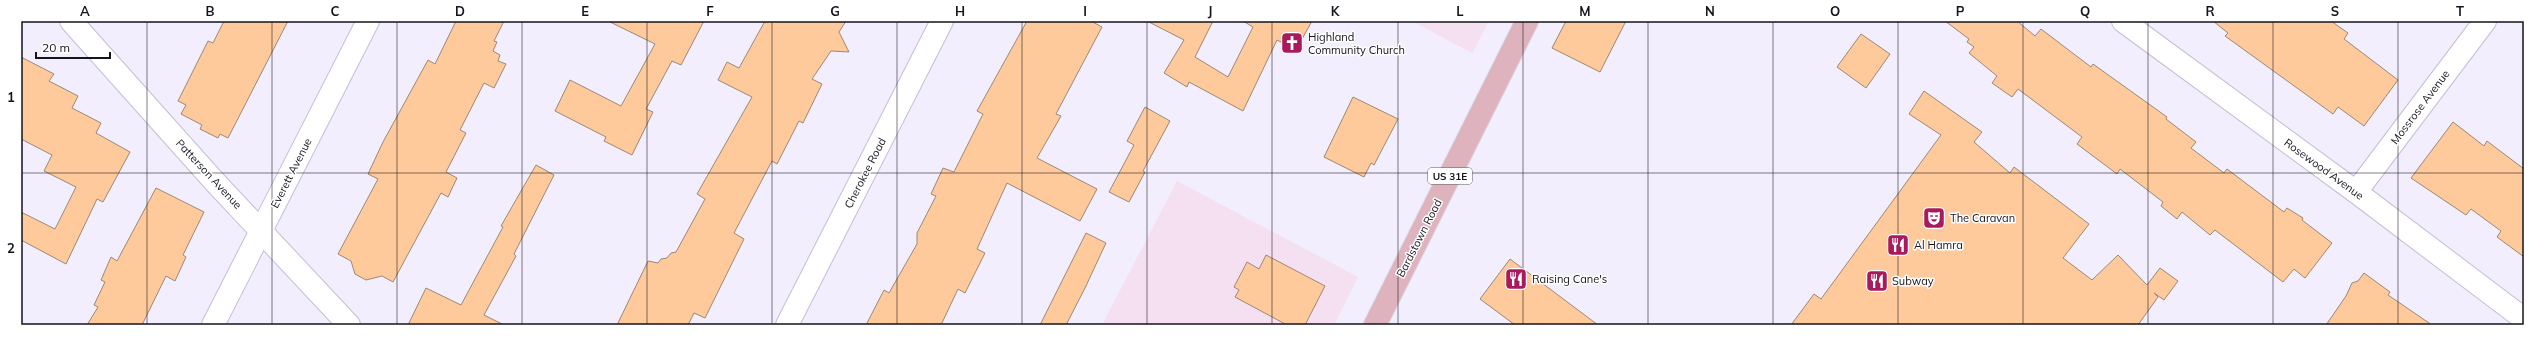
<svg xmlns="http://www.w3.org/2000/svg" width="2545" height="346" font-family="Mulish,sans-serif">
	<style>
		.commercial { fill: #f4e0f0 }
		.building { fill: #feca9b; stroke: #9d8876 }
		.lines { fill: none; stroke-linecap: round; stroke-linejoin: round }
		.street-casing { stroke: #c4bed8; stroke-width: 24 }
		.primary-casing { stroke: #d5d5d6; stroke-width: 24 }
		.street { stroke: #fff; stroke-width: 22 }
		.primary { stroke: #dfb3be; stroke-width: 22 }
		.grid { fill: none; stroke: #15131c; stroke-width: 1; stroke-opacity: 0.55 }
		.labels { text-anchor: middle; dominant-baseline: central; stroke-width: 3; stroke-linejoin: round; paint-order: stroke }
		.shield { fill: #fff; stroke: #5b5a60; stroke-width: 1 }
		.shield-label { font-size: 10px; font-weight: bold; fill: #15131c }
		.poi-label { font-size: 11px; fill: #15131c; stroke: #fff; text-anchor: start }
		.street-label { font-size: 11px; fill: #15131c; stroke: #fff }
		.neatline { fill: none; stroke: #15131c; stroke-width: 1.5 }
		.grid-label { font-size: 13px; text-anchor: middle; font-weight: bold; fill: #15131c }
	</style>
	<rect width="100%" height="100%" fill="#f2eefe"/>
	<g class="commercial">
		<path d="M1412,21H1489L1472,53Z"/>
		<path d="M1177,181L1358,277L1334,325H1102Z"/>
	</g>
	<g class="building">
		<path d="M224,21H288L228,138L220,134L218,138L200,129L202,125L181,114L186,105L178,101L208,41L213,43Z"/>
		<path d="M456,21H504L494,41L497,42L493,51L500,55L498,61L506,64L494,88L484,83L460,130L466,133L446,172L457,178L448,197L441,193L393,282L382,276L366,280L355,274L351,261L338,254L378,179L368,174L383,142L428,60L435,64Z"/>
		<path d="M608,21H704L681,65L672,61L646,109L653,112L632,155L604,141L606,137L555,111L570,80L621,106L655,44Z"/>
		<path d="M765,21H846L839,32L849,52L831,51L812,79L822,84L803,123L799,121L777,164L772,161L734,233L744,239L705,318L694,313L688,325H617L648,261L658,263L661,259L667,258L671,253L676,252L705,199L697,194L752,97L718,80L727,62L739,68Z"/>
		<path d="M1027,21H1091L1102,27L1056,114L1061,116L1037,158L1097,189L1080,221L1007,183L977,249L985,253L965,293L958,289L941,325H866L884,290L889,293L917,244V233L936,196L931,194L943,168L954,172L983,114L977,111Z"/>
		<path d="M1147,21H1213L1195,57L1228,77L1253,27L1243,21H1312L1296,50L1277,40L1243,111L1189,82L1187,87L1164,73L1184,40Z"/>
		<path d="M1566,21H1626L1600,72L1552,48Z"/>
		<path d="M1945,21H2017L2035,36L2041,29L2091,67L2093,64L2167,117L2166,119L2196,142L2191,148L2224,173L2227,169L2284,212L2287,208L2303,218L2302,220L2332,243L2305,278L2294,269L2283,282L2215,230L2210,235L2182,212L2177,219L2161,206L2163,202L2120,169L2117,174L2077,144L2082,137L2018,89L2012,97L1992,83L1997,76L1969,53L1974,47L1967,42L1969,39Z"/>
		<path d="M2213,21H2331L2348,33L2344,39L2398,80L2364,126L2338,107L2333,114L2225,36L2228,33Z"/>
		<path d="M1861,34L1890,54L1866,88L1837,67Z"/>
		<path d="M21,57L54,74L49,81L78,96L72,108L101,123L96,133L130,152L103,202L97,199L66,264L21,240V212L55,229L76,187L44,171L52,155L21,139Z"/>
		<path d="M1924,91L1982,132L1974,142L2010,173L2014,167L2089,224L2063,258L2092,280L2118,255L2147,285L2160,268L2178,281L2164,300L2154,293L2158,297L2138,325H1791L1814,294L1821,299L1941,135L1909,114Z"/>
		<path d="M1353,97L1398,119L1374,165L1371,163L1364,177L1324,157Z"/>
		<path d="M1145,107L1170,121L1143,171L1145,172L1129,202L1109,192L1134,145L1127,141Z"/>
		<path d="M2453,122L2484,146L2487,141L2524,169V257L2497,237L2501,231L2471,209L2466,215L2411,178Z"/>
		<path d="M536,165L554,175L514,254L516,256L484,315L504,325H408L426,288L461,305L503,227L501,226Z"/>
		<path d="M156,188L204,212L183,255L186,257L175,281L166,276L142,325H87L98,307L94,305L105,282L101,280L111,257L117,261Z"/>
		<path d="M1086,233L1106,243L1085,288L1066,325H1040Z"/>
		<path d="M1266,255L1325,286L1305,325H1287L1235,297L1239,290L1234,287L1247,262L1259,269Z"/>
		<path d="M1510,259L1598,325H1515L1480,299Z"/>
		<path d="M2364,273L2390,292L2388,295L2432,325H2326L2346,296L2352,283L2358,281Z"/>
	</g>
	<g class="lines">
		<g class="street-casing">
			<g id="street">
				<path d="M71,21L214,181L349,325"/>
				<path d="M2123,21L2356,192L2524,319"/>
				<path d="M2356,192L2485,21"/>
				<path d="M213,325L368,21"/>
				<path d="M787,325L942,21"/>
			</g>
		</g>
		<g class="primary-casing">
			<path id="primary" d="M1375,325L1527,21"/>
		</g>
		<use href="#street" class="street"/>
		<use href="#primary" class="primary"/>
	</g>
	<path class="grid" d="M147,21V325M272,21V325M397,21V325M522,21V325M647,21V325M772,21V325M897,21V325M1022,21V325M1147,21V325M1272,21V325M1398,21V325M1523,21V325M1648,21V325M1773,21V325M1898,21V325M2023,21V325M2148,21V325M2273,21V325M2398,21V325M21,173H2524"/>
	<defs>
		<g id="church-square" transform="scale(1.15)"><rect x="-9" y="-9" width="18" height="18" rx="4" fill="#a81a5b" stroke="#fff"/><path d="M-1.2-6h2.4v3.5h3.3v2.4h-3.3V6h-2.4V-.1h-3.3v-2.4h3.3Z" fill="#fff"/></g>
		<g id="theatre-square" transform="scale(1.15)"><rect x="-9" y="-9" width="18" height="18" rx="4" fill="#a81a5b" stroke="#fff"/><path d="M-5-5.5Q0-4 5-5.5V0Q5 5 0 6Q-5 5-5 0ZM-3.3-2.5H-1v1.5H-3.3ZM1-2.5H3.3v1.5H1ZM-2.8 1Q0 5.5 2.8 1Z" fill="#fff"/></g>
		<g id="restaurant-square" transform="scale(1.15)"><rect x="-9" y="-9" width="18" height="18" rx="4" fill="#a81a5b" stroke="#fff"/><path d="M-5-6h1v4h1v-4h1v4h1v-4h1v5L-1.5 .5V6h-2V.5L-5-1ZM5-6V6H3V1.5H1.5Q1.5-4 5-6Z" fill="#fff"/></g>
	</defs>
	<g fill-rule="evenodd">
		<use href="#church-square" x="1292" y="43"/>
		<use href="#theatre-square" x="1934" y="218"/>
		<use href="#restaurant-square" x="1898" y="245"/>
		<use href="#restaurant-square" x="1516" y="279"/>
		<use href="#restaurant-square" x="1877" y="281"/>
	</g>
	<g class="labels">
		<rect class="shield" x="1428" y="168" width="44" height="16" rx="3"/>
		<g class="shield-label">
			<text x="1450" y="176">US 31E</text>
		</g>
		<g class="poi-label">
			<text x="1308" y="37">Highland<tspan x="1308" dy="13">Community Church</tspan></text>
			<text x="1950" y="218">The Caravan</text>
			<text x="1914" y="245">Al Hamra</text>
			<text x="1532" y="279">Raising Cane's</text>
			<text x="1892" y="281">Subway</text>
		</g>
		<g class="street-label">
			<text transform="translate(2420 107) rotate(-53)">Mossrose Avenue</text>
			<text transform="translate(2324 169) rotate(36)">Rosewood Avenue</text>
			<text transform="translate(291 173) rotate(-63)">Everett Avenue</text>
			<text transform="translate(865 173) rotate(-63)">Cherokee Road</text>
			<text transform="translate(209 174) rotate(47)">Patterson Avenue</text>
			<text transform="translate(1419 238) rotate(-63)">Bardstown Road</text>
		</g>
	</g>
	<rect width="2545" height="346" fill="none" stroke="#ffffff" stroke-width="44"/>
	<path d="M36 52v6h74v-6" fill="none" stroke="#15131c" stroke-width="2"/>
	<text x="42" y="52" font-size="12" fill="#15131c" stroke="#ffffff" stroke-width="3" paint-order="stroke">20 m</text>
	<rect x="22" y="22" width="2501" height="302" class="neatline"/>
	<g class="grid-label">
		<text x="85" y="16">A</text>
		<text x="210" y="16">B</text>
		<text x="335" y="16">C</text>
		<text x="460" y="16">D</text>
		<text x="585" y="16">E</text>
		<text x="710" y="16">F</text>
		<text x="835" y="16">G</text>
		<text x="960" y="16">H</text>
		<text x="1085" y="16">I</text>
		<text x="1210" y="16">J</text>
		<text x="1335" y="16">K</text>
		<text x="1460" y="16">L</text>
		<text x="1585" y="16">M</text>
		<text x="1710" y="16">N</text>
		<text x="1835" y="16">O</text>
		<text x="1960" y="16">P</text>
		<text x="2085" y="16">Q</text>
		<text x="2210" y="16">R</text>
		<text x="2335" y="16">S</text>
		<text x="2460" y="16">T</text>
		<text x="11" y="102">1</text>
		<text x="11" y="253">2</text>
	</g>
</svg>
